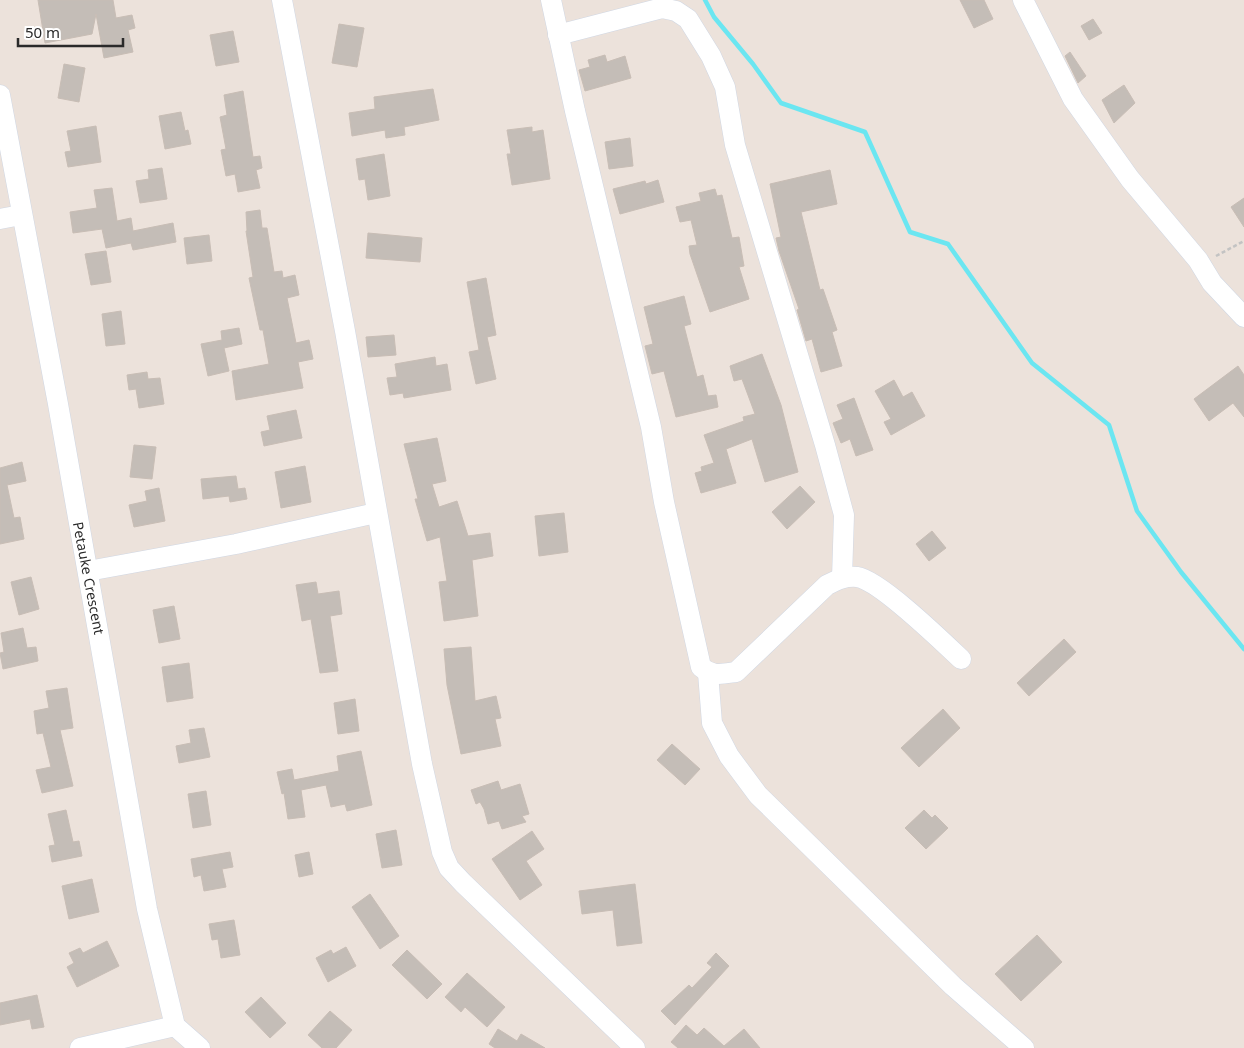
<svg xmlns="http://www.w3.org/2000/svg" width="1244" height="1048" font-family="'Noto Sans',sans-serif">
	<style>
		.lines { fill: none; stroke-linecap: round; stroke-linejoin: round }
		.stream { stroke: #6be6f1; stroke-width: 4.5 }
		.building { fill: #c4bdb7; stroke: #c8bdb5 }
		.minor-casing { stroke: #d0d7e3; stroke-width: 21 }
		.path { stroke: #c3c3c3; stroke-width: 2.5; stroke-dasharray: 4 2.5; stroke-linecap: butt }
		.minor { stroke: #fff; stroke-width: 20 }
		.labels { text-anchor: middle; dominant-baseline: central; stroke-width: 4.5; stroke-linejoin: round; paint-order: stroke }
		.street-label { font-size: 14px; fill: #2a2a2a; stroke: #fff }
	</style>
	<rect width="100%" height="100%" fill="#ece2db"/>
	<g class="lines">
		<path class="stream" d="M705,0L714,17L753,64L781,103L865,132L910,232L948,244L1032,363L1109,425L1137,511L1181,572L1244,649"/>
	</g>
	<g class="building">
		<path d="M38,0H113L116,18L132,15L135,28L128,30L133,52L104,58L96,14L92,34L45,43Z"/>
		<path d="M960,0H984L993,19L974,28Z"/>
		<path d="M1093,19L1102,33L1089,40L1081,26Z"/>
		<path d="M339,24L364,28L357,67L332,63Z"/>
		<path d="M233,31L239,62L216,66L210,35Z"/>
		<path d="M1070,52L1086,76L1078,83L1065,56Z"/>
		<path d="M605,55L607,62L625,56L631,78L585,91L579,70L590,67L588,60Z"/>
		<path d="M64,64L85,68L79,102L58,98Z"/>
		<path d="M1124,85L1135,103L1114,123L1102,100Z"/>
		<path d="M433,89L439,120L404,127L405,135L386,138L385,130L352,136L349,113L375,109L374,97Z"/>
		<path d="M243,91L253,157L260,156L262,168L256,170L260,188L238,192L235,174L226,176L221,150L226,149L220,117L227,115L224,95Z"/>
		<path d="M181,112L185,131L188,130L191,144L165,149L159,116Z"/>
		<path d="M96,126L101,162L68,167L65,152L71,151L67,131Z"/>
		<path d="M532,127V132L543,130L550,179L512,185L507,154H511L507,130Z"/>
		<path d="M630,138L633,166L609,169L605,142Z"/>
		<path d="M384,154L390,196L368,200L365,179L359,180L356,159Z"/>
		<path d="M162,168L167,199L140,203L136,181L149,179L148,170Z"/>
		<path d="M830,170L837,204L801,212L820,290L823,289L837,330L832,332L842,366L821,372L812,339L806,341L797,310L799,309L779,251L776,238L781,237L770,184Z"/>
		<path d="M658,180L664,202L620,214L613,189L645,181L646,184Z"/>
		<path d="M112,188L117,221L131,218L133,231L173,223L176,242L133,250L131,243L106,248L102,229L73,233L70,212L97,208L94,190Z"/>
		<path d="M715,189L717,196L722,195L732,238L739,237L744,266L739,267L749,299L710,312L690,254L689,246L697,245L691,220L680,222L676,207L701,201L699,193Z"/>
		<path d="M1244,198V227L1231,207Z"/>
		<path d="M260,210L262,228H267L274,272L282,271L283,278L295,275L299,295L287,298L296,343L309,340L313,359L298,362L303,388L236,400L232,371L269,364L263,330H260L249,278L253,277L246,231H247L246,212Z"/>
		<path d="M368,233L422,238L420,262L366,258Z"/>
		<path d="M209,235L212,261L187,264L184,238Z"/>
		<path d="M106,251L111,282L91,285L85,254Z"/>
		<path d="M486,278L496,335L487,337L496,379L476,384L469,352L479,350L467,282Z"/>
		<path d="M684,296L691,324L684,326L697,377L703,375L708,396L716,395L718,407L676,417L664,371L652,374L645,346L653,344L644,307Z"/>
		<path d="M121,311L125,344L106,346L102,314Z"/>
		<path d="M239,328L242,344L224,348L229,371L208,376L201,344L222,340L221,331Z"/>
		<path d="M394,335L396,355L368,357L366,337Z"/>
		<path d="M762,354L781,405L798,472L765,482L752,439L726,449L736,483L701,493L695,473L702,471L701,467L714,463L704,435L744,421L743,417L755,414L742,379L734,381L730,366Z"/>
		<path d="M435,357L436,366L447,364L451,390L404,398L403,393L390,395L387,378L397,377L395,364Z"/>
		<path d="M1238,366L1244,375V417L1233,403L1209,421L1194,399Z"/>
		<path d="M147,372L148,379L160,378L164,404L139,408L136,389L129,390L127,375Z"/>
		<path d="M894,380L903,397L912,392L925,416L891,435L884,422L891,419L875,391Z"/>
		<path d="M854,398L873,450L856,456L850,439L841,443L833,423L843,419L837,405Z"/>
		<path d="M296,410L302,438L264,446L261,432L270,430L267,416Z"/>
		<path d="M437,438L446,481L432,484L439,507L457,501L468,536L490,533L493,556L472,560L478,616L444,621L439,582L447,581L440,537L427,541L415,499H418L404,444Z"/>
		<path d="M134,445L156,447L152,479L130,477Z"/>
		<path d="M22,462L26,481L7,485L14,518L20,517L24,539L0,544V468Z"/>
		<path d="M305,466L311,502L281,508L275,472Z"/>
		<path d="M236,476L238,489L245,488L247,499L230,502L229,496L203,499L201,479Z"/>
		<path d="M800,486L815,502L787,529L772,512Z"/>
		<path d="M159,488L165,521L134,527L129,505L147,501L145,491Z"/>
		<path d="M564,513L568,552L539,556L535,516Z"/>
		<path d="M932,531L946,548L929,561L916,544Z"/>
		<path d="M31,577L39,609L19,615L11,582Z"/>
		<path d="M316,582L318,594L339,591L342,614L330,616L338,671L320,673L311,619L302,621L296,585Z"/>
		<path d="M174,606L180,639L159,643L153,610Z"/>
		<path d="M23,628L27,648L36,647L38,661L3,669L0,653L4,652L1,633Z"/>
		<path d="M1064,639L1076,652L1029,696L1017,683Z"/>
		<path d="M471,647L475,701L496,696L501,718L495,719L501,746L461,754L447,685L444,649Z"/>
		<path d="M189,663L193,698L167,702L162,667Z"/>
		<path d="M67,688L73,728L60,730L73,786L42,793L36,770L51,767L43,733L37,734L34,711L49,708L46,691Z"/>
		<path d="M355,699L359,731L338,734L334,703Z"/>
		<path d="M943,709L960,728L919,767L901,748Z"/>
		<path d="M204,728L210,757L179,763L176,746L191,743L189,730Z"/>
		<path d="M672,744L700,769L685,785L657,760Z"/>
		<path d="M361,751L372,805L347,811L345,804L331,807L326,785L301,790L305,817L288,819L284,793L282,794L277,772L292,769L294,780L339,771L337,756Z"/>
		<path d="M498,781L501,790L520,784L529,814L522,816L526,822L502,829L499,821L488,824L484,809L480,802L476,804L471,790Z"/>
		<path d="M206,791L211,825L193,828L188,794Z"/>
		<path d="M66,810L73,842L79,841L82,856L52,862L49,846L55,845L48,814Z"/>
		<path d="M924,810L932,818L935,815L948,828L926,849L905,828Z"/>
		<path d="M396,830L402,865L382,868L376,834Z"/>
		<path d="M532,831L544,849L526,861L542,885L520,900L492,859Z"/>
		<path d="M230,852L233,867L222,869L226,887L204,891L201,875L194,877L191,859Z"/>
		<path d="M309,852L313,874L299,877L295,855Z"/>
		<path d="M92,879L99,912L69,919L62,886Z"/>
		<path d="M635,884L642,943L617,946L613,910L582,914L579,891Z"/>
		<path d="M370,894L399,936L380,949L352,907Z"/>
		<path d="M234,920L240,955L221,958L218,939L212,940L209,924Z"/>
		<path d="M1037,935L1062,962L1021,1001L995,974Z"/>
		<path d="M107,941L119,966L77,987L67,967L74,963L69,953L80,948L83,953Z"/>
		<path d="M346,947L356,966L328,982L316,958L331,950L333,954Z"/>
		<path d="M407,950L442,984L427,999L392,965Z"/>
		<path d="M716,953L729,966L675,1025L661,1011L689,985L692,988L712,967L707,963Z"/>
		<path d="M467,973L505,1007L487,1027L465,1007L461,1012L445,997Z"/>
		<path d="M37,995L44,1027L32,1029L30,1019L0,1025V1003Z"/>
		<path d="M261,997L286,1023L270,1038L245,1012Z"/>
		<path d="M330,1011L352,1030L336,1048H322L308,1035Z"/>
		<path d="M686,1025L697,1035L704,1028L724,1046L744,1029L760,1048H678L671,1042Z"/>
		<path d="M498,1029L517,1041L521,1034L545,1048H495L489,1044Z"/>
	</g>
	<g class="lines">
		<g class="minor-casing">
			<g id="minor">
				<path d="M282,0L345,331L422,764L442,852L449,868L463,883L635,1048"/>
				<path d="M551,0L575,111L651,427L664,502L701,667C713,677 722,674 736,672L827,585C837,580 845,576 857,577C879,580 942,641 961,659"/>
				<path d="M1023,0L1073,99L1130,179L1198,260L1212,283L1244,317"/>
				<path d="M558,35L662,8L676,11L688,19L711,56L725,87L735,145L825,445L844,515L842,578"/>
				<path d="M0,95L58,404L147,909L175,1026L200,1048"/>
				<path d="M0,219L21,215"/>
				<path d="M88,571L236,544L376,513"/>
				<path d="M708,673L712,723L729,756L758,795L953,986L1024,1048"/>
				<path d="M80,1048L175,1026"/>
			</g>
		</g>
		<path class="path" d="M1216,256L1244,241"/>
		<use href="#minor" class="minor"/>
	</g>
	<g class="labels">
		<g class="street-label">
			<text transform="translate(89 578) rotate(79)">Petauke Crescent</text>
		</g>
	</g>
	<path d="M18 38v8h105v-8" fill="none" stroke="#2a2a2a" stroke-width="2.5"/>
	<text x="25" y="38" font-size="15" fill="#2a2a2a" stroke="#ffffff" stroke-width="4" paint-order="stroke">50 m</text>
</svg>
